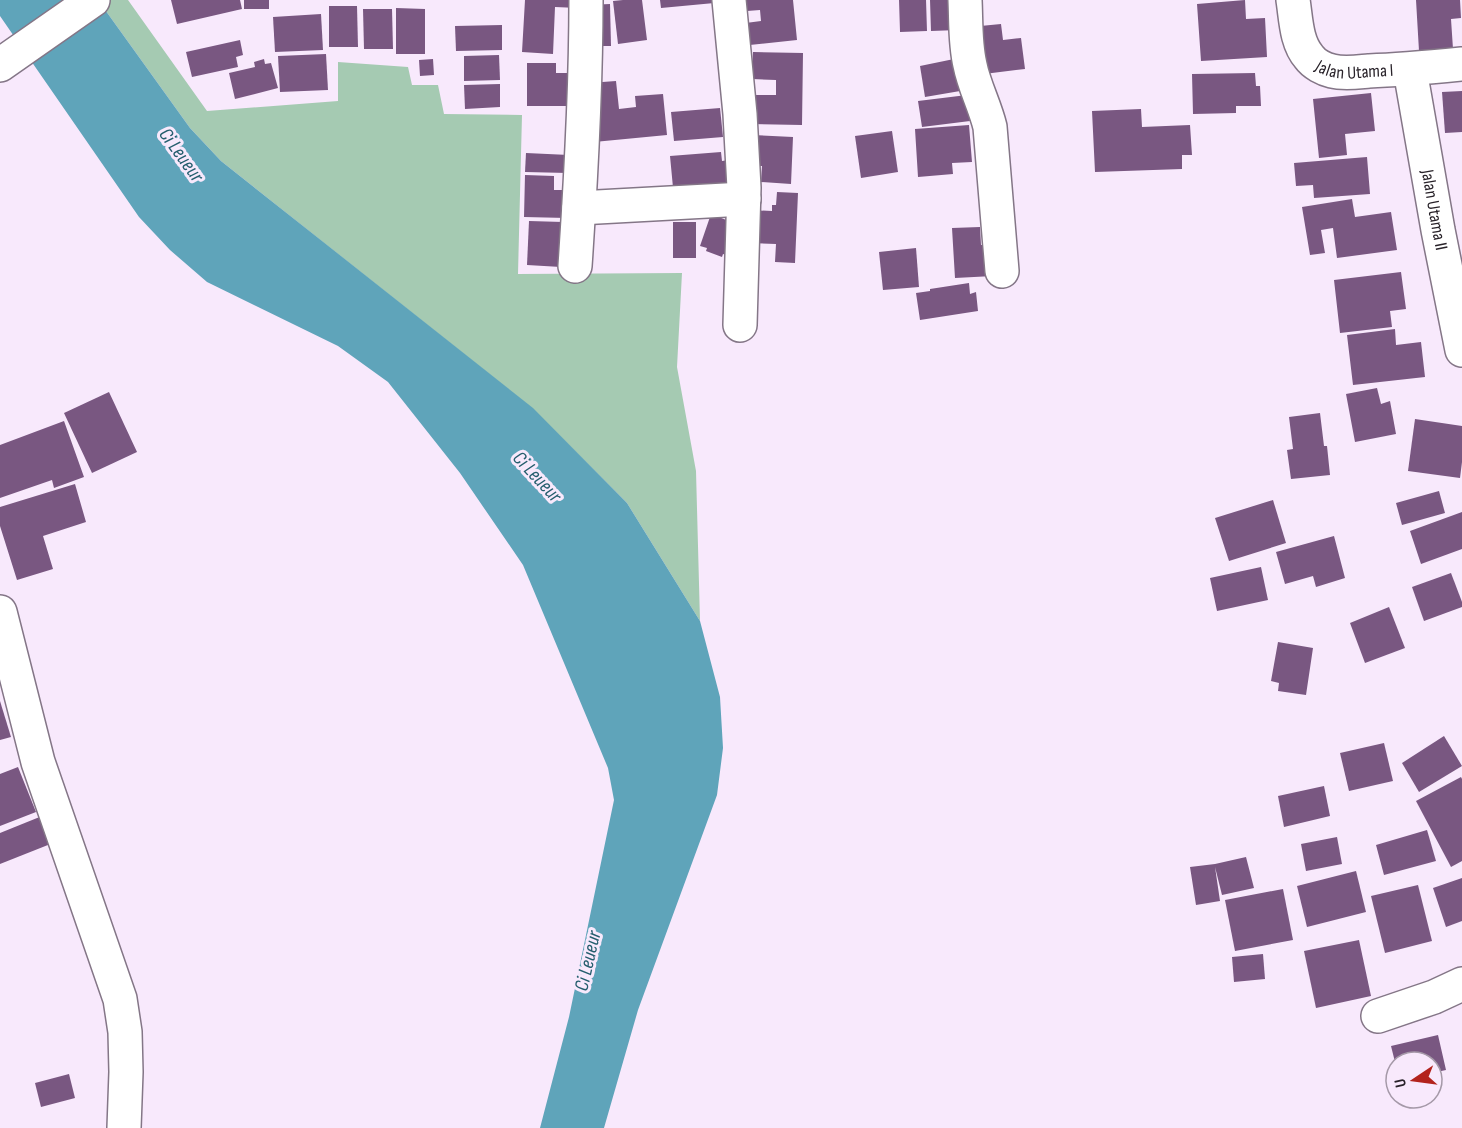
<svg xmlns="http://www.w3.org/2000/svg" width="1462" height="1128" font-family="'Sofia Sans Condensed',sans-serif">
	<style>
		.green { fill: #a5cab2 }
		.water { fill: #5fa4ba }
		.building { fill: #795781 }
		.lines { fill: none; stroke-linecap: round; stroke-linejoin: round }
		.street-casing { stroke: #847687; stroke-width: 36 }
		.secondary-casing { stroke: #847687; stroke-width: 36 }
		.street { stroke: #fff; stroke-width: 33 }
		.secondary { stroke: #fff; stroke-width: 33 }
		.labels { text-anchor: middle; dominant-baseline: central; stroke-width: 6; stroke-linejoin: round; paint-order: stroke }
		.street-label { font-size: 18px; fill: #282229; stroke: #f8e9fc }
		.water-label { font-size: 20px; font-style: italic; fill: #255e6e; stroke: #f8e9fc }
	</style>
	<rect width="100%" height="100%" fill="#f8e9fc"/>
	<path class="green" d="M98,0H128L207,111L338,101V62L408,67L412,85H438L444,114L522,115L518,274L682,273L677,367L696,471L700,621L627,503L532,408L221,161L190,128Z"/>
	<path class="water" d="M0,0H98L190,128L221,161L533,408L627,503L700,621L720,697L723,748L717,795L638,1010L604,1128H540L569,1017L614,800L608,768L523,565L460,473L388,382L338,346L207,282L170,250L139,217L0,16Z"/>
	<g class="building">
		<path d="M171,0H240L242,9L177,24Z"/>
		<rect x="244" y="0" width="25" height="9"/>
		<path d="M525,0H579L578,8L555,7L553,54L522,52Z"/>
		<path d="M623,0H642L647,40L618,44L613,1Z"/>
		<path d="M660,0H725V2L661,8Z"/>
		<path d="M732,0H793L797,40L740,46L738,24L761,21L760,10L734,12Z"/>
		<path d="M899,0H926L927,31L900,32Z"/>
		<path d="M930,0H958V30L931,31Z"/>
		<path d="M1245,0L1246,19L1265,18L1267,57L1201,61L1197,4Z"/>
		<path d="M1416,0H1460L1461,18L1451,19L1453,49L1419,51Z"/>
		<path d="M610,4L611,46H588L587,5Z"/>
		<path d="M329,6H357L358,47H329Z"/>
		<path d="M396,8L425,9V54H396Z"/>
		<path d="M363,9H392L393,49H364Z"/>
		<path d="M321,14L323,50L275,52L273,17Z"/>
		<path d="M1001,24L1003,40L1021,38L1025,69L976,75L970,27Z"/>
		<path d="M502,25V50L456,51L455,26Z"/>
		<path d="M240,40L243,55L236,57L238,67L192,77L186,52Z"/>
		<path d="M753,52L803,53L802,125L750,124V95H776V80L752,79Z"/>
		<path d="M326,54L328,90L280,92L278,56Z"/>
		<path d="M499,55L500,80L464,81V56Z"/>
		<path d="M264,59L265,64L271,63L278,88L235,99L229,73L255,67L254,62Z"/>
		<path d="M433,59L434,75L420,76L419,60Z"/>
		<path d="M954,59L966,90L925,97L920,66Z"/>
		<path d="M527,63H556V73H576V106H527Z"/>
		<path d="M1255,73L1256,86H1260L1261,106H1236V113L1193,114L1192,74Z"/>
		<path d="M616,81L619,109L636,107L635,96L663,94L667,135L594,142L589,83Z"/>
		<path d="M500,84V107L465,109L464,85Z"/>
		<path d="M1462,91V132L1445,133L1442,92Z"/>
		<path d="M1371,93L1375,131L1345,134L1347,155L1319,158L1313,99Z"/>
		<path d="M967,95L970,121L922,127L918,101Z"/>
		<path d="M720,108L723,137L674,141L671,112Z"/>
		<path d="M1141,109L1142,127L1190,125L1192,155H1182V169L1095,172L1092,111Z"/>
		<path d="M969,125L972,162L952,163L953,174L918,177L915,129Z"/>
		<path d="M892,131L898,172L861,178L855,136Z"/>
		<path d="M751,135L793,137L791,184L761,182L762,166H749Z"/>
		<path d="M721,152L722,161L729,160L731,194L674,198L670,156Z"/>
		<path d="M526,153L569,155L568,173L525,172Z"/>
		<path d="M1367,157L1370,194L1314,198L1313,185L1296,186L1294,163Z"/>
		<path d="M525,175L554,176V190H568L567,218L524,217Z"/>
		<path d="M777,192L798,193L795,263L775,262L776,244L747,243L748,210L772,211V205H776Z"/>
		<path d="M1352,199L1355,217L1391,212L1397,250L1337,258L1333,228L1321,230L1325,253L1310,255L1302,207Z"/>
		<path d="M711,214L739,225L729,256L723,254L722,257L706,251L707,248L700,246Z"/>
		<path d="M529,221L563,222L561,267L527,265Z"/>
		<rect x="673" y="222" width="23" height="36"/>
		<path d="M980,227L981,245H991L993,276L955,278L952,228Z"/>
		<path d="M916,248L919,287L883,290L879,252Z"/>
		<path d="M1401,272L1406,309L1390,311L1392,327L1340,333L1334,280Z"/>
		<path d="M969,283L970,294L976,292L978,311L920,320L916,293L930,291V289Z"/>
		<path d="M1395,329L1396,345L1421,342L1425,377L1353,385L1347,335Z"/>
		<path d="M1377,388L1381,404L1390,401L1396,434L1355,442L1346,394Z"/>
		<path d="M109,392L137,452L92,473L64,413Z"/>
		<path d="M1320,413L1324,446H1327L1330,475L1291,479L1287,450L1293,449L1289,417Z"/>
		<path d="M1415,419L1462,426V462L1460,478L1408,471Z"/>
		<path d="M64,421L84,477L54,488L52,480L0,498V445Z"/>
		<path d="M75,484L86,522L43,536L53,569L17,580L0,526V507Z"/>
		<path d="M1439,491L1445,513L1402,525L1396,503Z"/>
		<path d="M1273,500L1286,543L1229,561L1215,518Z"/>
		<path d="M1462,512V549L1421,564L1410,531Z"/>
		<path d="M1334,536L1345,578L1316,587L1313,576L1285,584L1276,552Z"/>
		<path d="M1261,567L1268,600L1217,611L1210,578Z"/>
		<path d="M1451,573L1462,602V607L1424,621L1412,587Z"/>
		<path d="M1389,607L1405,648L1365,663L1350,623Z"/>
		<path d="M1278,642L1313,648L1306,695L1278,691L1279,683L1271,681Z"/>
		<path d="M0,701L11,737L0,740Z"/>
		<path d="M1444,736L1462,766L1419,792L1402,763Z"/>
		<path d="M1384,743L1393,781L1349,791L1340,753Z"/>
		<path d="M18,767L36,812L0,826V774Z"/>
		<path d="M1461,777L1462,779V861L1451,867L1416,801Z"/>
		<path d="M1324,786L1330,816L1284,827L1278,796Z"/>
		<path d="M47,814L58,841L0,864V833Z"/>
		<path d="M1427,830L1436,861L1384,875L1376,845Z"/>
		<path d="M1337,837L1342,864L1306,871L1301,844Z"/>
		<path d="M1246,857L1254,888L1222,895L1215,867L1220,901L1196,905L1190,867L1215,864Z"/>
		<path d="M1356,871L1366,912L1307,927L1297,886Z"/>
		<path d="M1462,878V921L1446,927L1433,888Z"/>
		<path d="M1418,885L1432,941L1385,953L1371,896Z"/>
		<path d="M1283,889L1293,940L1235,951L1225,900Z"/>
		<path d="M1359,940L1371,996L1316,1008L1304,951Z"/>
		<path d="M1263,954L1265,979L1234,982L1232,957Z"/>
		<path d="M1438,1035L1446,1070L1432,1073V1062H1395L1391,1046Z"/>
		<path d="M69,1074L75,1098L41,1107L35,1083Z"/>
	</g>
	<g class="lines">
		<g class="street-casing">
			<g id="street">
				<path d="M729,0L740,114L744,188L740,325"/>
				<path d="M965,0C966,21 965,44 970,65C974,86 985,106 990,127L1002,271"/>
				<path id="s1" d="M1410,70L1438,230L1462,350"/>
				<path d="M579,208L744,199"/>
				<path d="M575,266C581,178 586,89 586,0"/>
				<path d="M0,612L38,762L120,999L125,1032L126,1072L124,1128"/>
				<path d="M1378,1016L1434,997L1462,984"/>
			</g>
		</g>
		<g class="secondary-casing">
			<g id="secondary">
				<path id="s2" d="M1293,0C1296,19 1296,42 1309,57C1314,64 1324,69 1332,71C1344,74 1357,72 1369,71C1400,70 1431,67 1462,64"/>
				<path d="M0,65L93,0"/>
			</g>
		</g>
		<use href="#street" class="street"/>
		<use href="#secondary" class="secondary"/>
	</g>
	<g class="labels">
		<g class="street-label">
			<text stroke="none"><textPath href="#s2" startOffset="110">Jalan Utama I</textPath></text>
			<text stroke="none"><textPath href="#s1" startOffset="142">Jalan Utama II</textPath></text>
		</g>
		<g class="water-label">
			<text transform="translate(181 155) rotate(54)">Ci Leueur</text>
			<text transform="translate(537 477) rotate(47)">Ci Leueur</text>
			<text transform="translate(588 961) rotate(-77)">Ci Leueur</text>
		</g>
	</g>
	<g transform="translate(1414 1080) rotate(257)"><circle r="28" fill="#f8e9fc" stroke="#a599a8" stroke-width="1.5"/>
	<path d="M0-4.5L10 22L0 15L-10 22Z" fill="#b3231d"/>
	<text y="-9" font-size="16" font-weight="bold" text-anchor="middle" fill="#282229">U</text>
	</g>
</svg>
